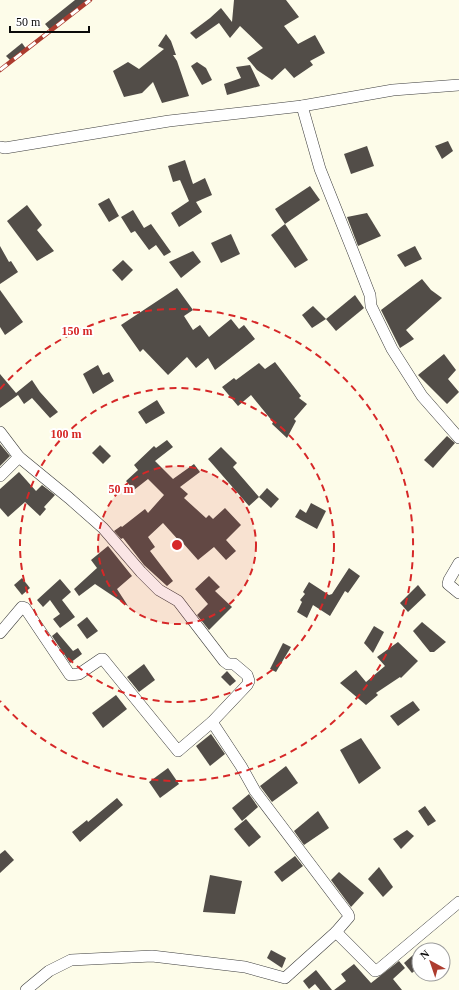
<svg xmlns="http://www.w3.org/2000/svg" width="459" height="990" font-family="'Times New Roman',serif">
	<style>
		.building { fill: #524d48 }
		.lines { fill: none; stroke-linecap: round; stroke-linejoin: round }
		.street-casing { stroke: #3d3d3d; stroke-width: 12 }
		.street { stroke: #fff; stroke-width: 11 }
		.rail-casing { stroke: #ad3c2f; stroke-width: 4.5 }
		.rail { stroke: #fff; stroke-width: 3; stroke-dasharray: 9; stroke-linecap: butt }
		.ring { fill: none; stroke: #d62828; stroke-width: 2; stroke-dasharray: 7 5 }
		.centre { fill: #d62828; stroke: #fff; stroke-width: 2 }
		.ring-label { font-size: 12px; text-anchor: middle; font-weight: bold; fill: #d62828; stroke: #fff; stroke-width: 4; stroke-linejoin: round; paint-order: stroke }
	</style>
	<rect width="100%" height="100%" fill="#fdfce9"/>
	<g class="building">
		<path d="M75,0H90L51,31L45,24Z"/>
		<path d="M234,0H286L299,17L284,26L298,44L315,35L325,53L310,61L313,65L294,78L285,68L272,80L257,70L247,58L263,48L240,26L230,38L219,23L196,39L190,33L210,18L221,8L232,22Z"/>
		<path d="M166,34L171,41L176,55H173L177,61L189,96L162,103L153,82L142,93L124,97L113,71L128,62L139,69L164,49L158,46Z"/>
		<path d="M22,43L27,50L12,62L6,56Z"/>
		<path d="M197,62L206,68L212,80L202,85L191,66Z"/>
		<path d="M250,65L260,86L227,95L224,84L241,78L236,67Z"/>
		<path d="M448,141L453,151L442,159L435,146Z"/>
		<path d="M367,146L374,166L351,174L344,154Z"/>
		<path d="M185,160L193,184L205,178L212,195L196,202L202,212L179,227L171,213L189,201L180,180L173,182L168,166Z"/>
		<path d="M310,186L320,200L285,224L275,209Z"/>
		<path d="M109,198L119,216L109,222L98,204Z"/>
		<path d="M27,205L42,225L37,230L54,251L37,261L7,221Z"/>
		<path d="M133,210L144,228L151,224L171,252L164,256L156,245L149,250L135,231L131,233L121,217Z"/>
		<path d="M367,213L381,236L358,246L347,217Z"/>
		<path d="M285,224L308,260L295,268L271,235Z"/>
		<path d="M231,234L240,254L221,263L211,243Z"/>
		<path d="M0,246L9,262L11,261L18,272L0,284Z"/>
		<path d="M415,246L422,259L405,267L397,255Z"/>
		<path d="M193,251L201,262L181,278L169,262Z"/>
		<path d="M123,260L133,270L122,281L112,270Z"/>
		<path d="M422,279L431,290L442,298L406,330L414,339L400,348L381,310Z"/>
		<path d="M177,288L193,310L184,316L193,330L200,325L209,337L231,319L239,329L244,325L255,339L215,370L208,358L196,368L187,357L168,375L143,349L140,352L121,325Z"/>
		<path d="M0,290L23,322L5,335L0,327Z"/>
		<path d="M355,295L364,308L336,331L326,319Z"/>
		<path d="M313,306L326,319L312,328L302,315Z"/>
		<path d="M444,354L456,370L448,379L459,392L447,404L418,375Z"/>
		<path d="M275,362L301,396L299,398L307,404L294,419L296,421L287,438L272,424L273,422L251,395L238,406L222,387L234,378L236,380L259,363L265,369Z"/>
		<path d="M98,365L103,375L109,372L114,381L93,394L83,374Z"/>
		<path d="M0,374L16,393L32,380L40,392L58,412L50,418L32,398L24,404L18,395L0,408Z"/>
		<path d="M157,400L165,413L146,424L138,412Z"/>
		<path d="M447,436L455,443L433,468L424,460Z"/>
		<path d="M167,440L173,447L155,461L173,479L194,464L200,472L180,487L188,494L184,498L206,518L209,515L213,519L225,508L241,525L226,540L236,551L226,560L214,547L198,560L182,542L181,543L163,523L148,537L155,547L150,551L173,581L167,586L144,565L123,538L121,539L114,531L121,526L122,527L145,509L148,513L164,495L148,479L134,490L126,481L138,470L134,465L154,446L156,448Z"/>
		<path d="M0,444L10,456L0,466Z"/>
		<path d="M100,445L111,456L103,464L92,453Z"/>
		<path d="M221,447L237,463L233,467L259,497L249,506L208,459Z"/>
		<path d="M19,472L36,491L42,485L55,495L44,507L46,509L40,516L25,502L8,517L0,508V489Z"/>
		<path d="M267,488L279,499L271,508L259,497Z"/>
		<path d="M311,503L326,511L317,529L295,517L300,509L306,513Z"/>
		<path d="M108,546L132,576L117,589L128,606L95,584L79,596L74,589L97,568L91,560Z"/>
		<path d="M349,568L360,576L348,593L345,591L330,616L313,605L307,618L297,612L302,602L300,600L305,594L303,592L309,582L329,595L332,594Z"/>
		<path d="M209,576L220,587L215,591L232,607L209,630L197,615L208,604L195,589Z"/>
		<path d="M22,578L30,588L22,595L14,585Z"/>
		<path d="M60,579L71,592L62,600L75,617L60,628L53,619L60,614L50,600L43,607L37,600Z"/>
		<path d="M418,585L426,595L408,612L400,603Z"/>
		<path d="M87,617L98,631L87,639L77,625Z"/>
		<path d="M422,622L446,642L434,652H430L413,631Z"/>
		<path d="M374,626L384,632L373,653L364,643Z"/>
		<path d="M57,632L73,651L78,648L82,654L70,663L52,636Z"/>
		<path d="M398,642L418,661L401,678L400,677L376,693L378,695L366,705L340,683L356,670L366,682L385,666L377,657Z"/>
		<path d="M283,643L291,647L276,672L270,669Z"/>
		<path d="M144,664L155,680L139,692L127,677Z"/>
		<path d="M227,671L236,681L230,686L221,677Z"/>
		<path d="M116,695L127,709L103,728L92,713Z"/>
		<path d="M413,701L420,710L398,726L390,716Z"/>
		<path d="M211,734L225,754L210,766L196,746Z"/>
		<path d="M361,738L381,768L359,784L340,750Z"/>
		<path d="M286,766L298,783L272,802L260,786Z"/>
		<path d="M168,768L179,784L160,798L149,782Z"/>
		<path d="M249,794L258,807L242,821L232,808Z"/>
		<path d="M117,798L123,805L80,842L72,832L87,820L88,822Z"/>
		<path d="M425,806L436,821L428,826L418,811Z"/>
		<path d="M318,811L329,828L304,845L294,831Z"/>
		<path d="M246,819L261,837L249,847L234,829Z"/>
		<path d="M407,830L414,836L401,849L393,839Z"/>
		<path d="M5,850L14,860L0,873V854Z"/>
		<path d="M295,856L303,866L282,882L274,872Z"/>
		<path d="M379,867L393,887L383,897L368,879Z"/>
		<path d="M339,872L364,893L351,907L331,880Z"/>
		<path d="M210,875L242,881L235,914L203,912Z"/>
		<path d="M271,950L286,958L282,968L267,958Z"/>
		<path d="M413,955L419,963V967L412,973L404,963Z"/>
		<path d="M399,961L405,968L393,979L402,990H334L346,981L341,974L354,964L371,983Z"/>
		<path d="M316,970L332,990H320L315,984L309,989L303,981Z"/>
	</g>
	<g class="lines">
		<g class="street-casing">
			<g id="street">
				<path d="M302,106L320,169L354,254L370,295L371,306L392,349L422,396L459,438"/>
				<path d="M0,147L5,148L169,121L302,106L393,90L459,85"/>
				<path d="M0,432L19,457L69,498L103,528L141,572L159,590L178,601L224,661L228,664H234L247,675L249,681L247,685L212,722L241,766L255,791L348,914L349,917L336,932"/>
				<path d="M0,476L19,457"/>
				<path d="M459,563L449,580L448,584L459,593"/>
				<path d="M0,633L22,607L25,608L70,675L79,674L101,659H103L178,751L212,722"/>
				<path d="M26,990L49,971L71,960L152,956L245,967L285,978L336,932L375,971L378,970L459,902"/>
			</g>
		</g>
		<use href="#street" class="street"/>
		<g class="rail-casing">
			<path id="rail" d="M0,70L90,0"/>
		</g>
		<use href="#rail" class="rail"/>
	</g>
	<circle cx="177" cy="545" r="79" fill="#d62828" fill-opacity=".12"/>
	<g class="ring">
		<circle cx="177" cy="545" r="79"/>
		<circle cx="177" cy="545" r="157"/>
		<path d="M0 389A236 236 0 1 1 0 701"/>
	</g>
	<circle cx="177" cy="545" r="6" class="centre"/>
	<g class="ring-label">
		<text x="77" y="335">150 m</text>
		<text x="66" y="438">100 m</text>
		<text x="121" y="493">50 m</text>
	</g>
	<g transform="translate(431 962) rotate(320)"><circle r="19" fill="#ffffff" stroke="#9d9d9d"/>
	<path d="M0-3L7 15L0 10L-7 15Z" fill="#ad3c2f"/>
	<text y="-6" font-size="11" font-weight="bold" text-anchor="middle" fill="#0a0a0a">N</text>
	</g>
	<path d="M10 26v6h79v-6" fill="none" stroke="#0a0a0a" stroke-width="2"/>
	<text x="16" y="26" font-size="12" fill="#0a0a0a" stroke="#ffffff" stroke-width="3" paint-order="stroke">50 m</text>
</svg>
